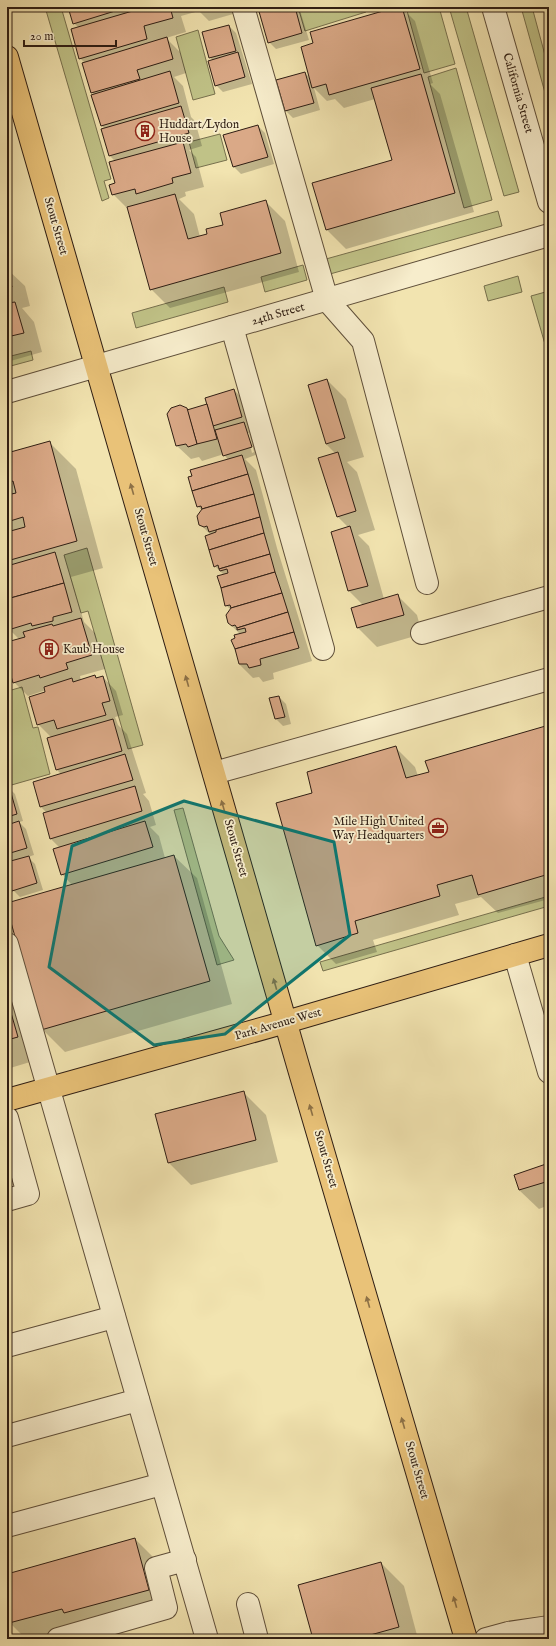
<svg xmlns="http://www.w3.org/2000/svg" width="556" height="1646" font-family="'IM FELL English',serif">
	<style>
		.green { fill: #c0c287; stroke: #77704d }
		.shadow { fill: #0003; fill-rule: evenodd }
		.building { fill: #daa987; stroke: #2e1d13 }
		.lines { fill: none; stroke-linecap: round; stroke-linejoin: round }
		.minor-casing { stroke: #5f4f3a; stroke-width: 24 }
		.major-casing { stroke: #2e1d13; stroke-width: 24 }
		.minor { stroke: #f7edcc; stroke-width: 22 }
		.major { stroke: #e9c278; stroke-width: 22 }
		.oneway { fill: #8c7046 }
		.marked { fill: #0f766e; fill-opacity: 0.2; stroke: #0f766e; stroke-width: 3; stroke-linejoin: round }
		.labels { text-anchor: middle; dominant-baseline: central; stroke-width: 3.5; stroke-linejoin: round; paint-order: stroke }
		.street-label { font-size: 12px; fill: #2e1d13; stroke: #f7edcc }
		.poi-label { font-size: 12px; fill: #2e1d13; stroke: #f7edcc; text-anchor: start }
	</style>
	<rect width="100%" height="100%" fill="#f2e4b0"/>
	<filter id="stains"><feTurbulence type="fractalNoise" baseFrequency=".005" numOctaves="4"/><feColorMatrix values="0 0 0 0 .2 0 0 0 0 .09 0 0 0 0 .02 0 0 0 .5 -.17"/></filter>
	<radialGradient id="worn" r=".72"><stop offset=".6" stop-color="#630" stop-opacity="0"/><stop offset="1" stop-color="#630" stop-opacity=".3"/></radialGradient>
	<g class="green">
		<path d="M45,7H61L111,179L104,181L109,198L102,201Z"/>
		<path d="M298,7H364L366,12L305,31Z"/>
		<path d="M406,7H439L455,64L424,73Z"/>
		<path d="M449,7H466L519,192L504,196Z"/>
		<path d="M521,7H532L549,70V107Z"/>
		<path d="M198,30L215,94L193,100L176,37Z"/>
		<path d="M456,68L492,200L464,208L428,77Z"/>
		<path d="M220,134L227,160L196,168L189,142Z"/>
		<path d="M498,211L502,226L330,274L326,259Z"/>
		<path d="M303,265L307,280L265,292L261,277Z"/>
		<path d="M518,276L522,292L488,301L484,286Z"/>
		<path d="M224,287L228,302L136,328L132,313Z"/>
		<path d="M549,291V358L531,296Z"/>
		<path d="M31,351L33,360L7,367V357Z"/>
		<path d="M87,548L143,745L128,749L88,611L81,613L64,555Z"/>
		<path d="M22,687L33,728L38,727L50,774L8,786L7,689L8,691Z"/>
		<path d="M183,808L219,936L234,960L217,965L174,810Z"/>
		<path d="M549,896V906L323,971L320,962Z"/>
	</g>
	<g class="shadow">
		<path d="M69,7H238L240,12L209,21L199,11L181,16L186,32L166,38L180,52L186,73L174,77L183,86L191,117L195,121L202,146L189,150L196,157L204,187L185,192L186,196L179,199L194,214L200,237L208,234L266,202L285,221L299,272L170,308L151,289L129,208H127L113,194L116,184V162L110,156L105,129L102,126L85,63L80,58L79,28L74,23Z"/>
		<path d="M266,7H299L309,40L276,49L269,42Z"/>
		<path d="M358,7H368L360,9Z"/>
		<path d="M401,7L415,21L433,83L430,84L440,94L474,212L346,249L327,230L314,184L393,161L375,99L344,108L335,99L327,101L314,88L320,110L293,118L286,111L305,73L311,79Z"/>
		<path d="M229,26L236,33L252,84L223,92L216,85L213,61L210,57Z"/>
		<path d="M258,126L265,133L274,164L241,174L233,166Z"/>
		<path d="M7,269L25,286L30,306L22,308L34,322L42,352L7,362Z"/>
		<path d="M327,380L346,399L364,457L347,462L357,472L375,530L358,535L369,546L384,599L398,596L417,615L422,634L377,647L358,628L363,605L349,591L332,532L349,528L337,516L336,454L326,444Z"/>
		<path d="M234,390L248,404L258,454L245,459L256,470L277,548L312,661L273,673L274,679L263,682L259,677L253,678L239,664L240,634L229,623L231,610L226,605L224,575L215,566L211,535L200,524L203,512L198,506L228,460L224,454L202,461L199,457L191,459L177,446L187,411L208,405ZM247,433H249L254,452L252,453Z"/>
		<path d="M49,442L76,469L103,568L71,577L84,622L95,633L105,669L80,676L81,681L95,676L98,679L103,677L116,691L123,715L115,717L118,725L127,734L146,793L143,794L149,801L156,825L150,827L159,836L165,858L174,856L197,878L232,1004L65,1052L42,1029L7,904L72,885L62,874L60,848L51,839L44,814L47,813L41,807L34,782L61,774L57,770L49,739L52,738L38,724L47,693L46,690L28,696L14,682L7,658V643L19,639L9,629L7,621V567L13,565L7,558V454Z"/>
		<path d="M279,697L286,704L291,724L283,726L276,719L271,699Z"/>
		<path d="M549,726V899L498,913L481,897L455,904L459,915L373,940L377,952L336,964L317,945L314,793L396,748L415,767L418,776Z"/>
		<path d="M8,787L15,794L23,821L19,822L26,829L34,855L28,857L35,864L43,890L20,897L13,890L7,870V863L11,862L7,858V788Z"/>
		<path d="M7,943L40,1059L7,1069Z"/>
		<path d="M243,1092L266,1115L278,1162L191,1185L169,1163Z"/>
		<path d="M546,1165L549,1168V1205L539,1209L519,1190Z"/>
		<path d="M135,1539L158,1562L171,1612L56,1639H26L10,1623L7,1613V1575Z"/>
		<path d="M381,1563L404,1586L418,1639H314Z"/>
	</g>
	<g class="building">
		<path d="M68,7H128L73,24Z"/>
		<path d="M135,7H170L173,18L144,26L147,39L79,59L71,29L136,10Z"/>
		<path d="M263,7H295L302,33L268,43L258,8Z"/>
		<path d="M397,7H402L420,69L329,95L326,84L312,88L301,47L313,43L310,32Z"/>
		<path d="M229,25L236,51L209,58L202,32Z"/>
		<path d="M167,37L173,59L137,70L140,79L91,93L82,63Z"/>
		<path d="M238,52L245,77L215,86L208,61Z"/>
		<path d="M170,71L179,103L101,126L91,95Z"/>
		<path d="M305,72L314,103L285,111L276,80Z"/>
		<path d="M421,74L455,193L326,230L312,183L392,160L371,88Z"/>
		<path d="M181,106L189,133L109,156L101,129Z"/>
		<path d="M258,125L268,157L233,167L223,135Z"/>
		<path d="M183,142L191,173L172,178L173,183L136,194L135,189L112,195L109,185L115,183L109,162Z"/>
		<path d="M175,194L188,239L207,234L206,229L223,225L220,213L266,200L281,253L150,290L127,207Z"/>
		<path d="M7,270L12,287L7,289Z"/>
		<path d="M7,300L8,303L15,302L24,333L7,337Z"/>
		<path d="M327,379L345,438L326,444L308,385Z"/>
		<path d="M234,389L242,417L213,426L205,398Z"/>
		<path d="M207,404L217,439L197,444L187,410Z"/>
		<path d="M180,405L187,408L197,444L188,447L186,444L176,446L167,414L171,408Z"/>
		<path d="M244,422L252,447L223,456L215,430Z"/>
		<path d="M50,441L77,541L7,561V532L25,527L23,517L7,522V495L16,493L13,481L7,483V453Z"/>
		<path d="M338,452L356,511L337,517L318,458Z"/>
		<path d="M242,455L248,474L192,491L188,477L192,476L190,470Z"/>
		<path d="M248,474L254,494L202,509L201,506L197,507L192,491Z"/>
		<path d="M254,494L260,517L209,532L207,526L204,527L199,525L197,516L202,509Z"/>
		<path d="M260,517L264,533L209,550L205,536L216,532V530Z"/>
		<path d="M350,526L368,586L348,591L331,532Z"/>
		<path d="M264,533L270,554L219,569L218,565L214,567L209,550Z"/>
		<path d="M55,552L64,583L7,599V566Z"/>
		<path d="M270,554L275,572L221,588L217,576L228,573L227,569L220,571L219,569Z"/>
		<path d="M275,572L282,593L231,608L230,605L225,606L221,588Z"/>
		<path d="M64,583L72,612L53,617V621L32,626L31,623L8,630L7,599Z"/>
		<path d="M282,593L288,612L237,628L235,625L232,626L228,623L226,615L231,608Z"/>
		<path d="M398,594L404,615L357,628L351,608Z"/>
		<path d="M288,612L294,632L235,649L231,640L235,638L234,635L246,632L245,628L237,630V628Z"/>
		<path d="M81,618L92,655L66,663L68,669L40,678L39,675L13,683L7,662V642L25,637L23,632L52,624L53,626Z"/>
		<path d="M294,632L299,648L260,659L261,665L249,668L247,664H239L235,649Z"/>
		<path d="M95,675L96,678L103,676L110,701L102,703L106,715L57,729L54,720L37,725L29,697L45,692L44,687L72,678L73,682Z"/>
		<path d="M279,696L285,717L275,719L269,698Z"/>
		<path d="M113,719L122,751L56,770L47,738Z"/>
		<path d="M549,725V874L478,895L472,875L437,885L440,896L355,921L358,933L316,946L276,803L312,793L307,772L396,746L406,778L429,772L425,761Z"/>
		<path d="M125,754L133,780L40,807L33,782Z"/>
		<path d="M9,786L17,814L7,817V787Z"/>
		<path d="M135,786L142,811L50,839L43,813Z"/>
		<path d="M19,821L27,848L7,854V825Z"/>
		<path d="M145,821L153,847L61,875L53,849Z"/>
		<path d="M174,855L210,981L41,1030L7,908V903Z"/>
		<path d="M29,856L37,883L12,891L7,873V862Z"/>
		<path d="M7,999L18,1037L7,1040Z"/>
		<path d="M244,1091L256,1140L168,1163L155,1114Z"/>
		<path d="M546,1164L549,1173V1181L519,1190L514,1175Z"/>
		<path d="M135,1538L149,1590L64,1613L62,1609L9,1623L7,1617V1574Z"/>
		<path d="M381,1562L399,1627L356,1639H313L298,1585Z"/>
	</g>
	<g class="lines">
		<g class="minor-casing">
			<g id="minor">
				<path d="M243,7L327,300L363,341L427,583"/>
				<path d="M493,7L549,202"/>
				<path d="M232,327L323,649"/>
				<path d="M7,392L549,235"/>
				<path d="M422,633L549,597"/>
				<path d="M214,773L549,679"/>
				<path d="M7,944L207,1639"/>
				<path d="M515,955L549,1072"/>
				<path d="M7,1118L28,1194L7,1200"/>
				<path d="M7,1346L114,1317"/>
				<path d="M7,1436L138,1400"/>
				<path d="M7,1526L162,1484"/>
				<path d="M248,1604L257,1639"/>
				<path d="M58,1639L166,1608L156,1568L185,1560"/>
				<path d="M486,1639L508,1633L549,1627"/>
			</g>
		</g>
		<g class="major-casing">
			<g id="major">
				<path d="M7,57L299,1069L466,1639"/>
				<path d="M7,1100L286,1022L549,945"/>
			</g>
		</g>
		<use href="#minor" class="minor"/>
		<use href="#major" class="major"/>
	</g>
	<defs><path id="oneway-solid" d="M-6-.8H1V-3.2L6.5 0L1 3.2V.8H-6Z"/></defs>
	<g class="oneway">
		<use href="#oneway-solid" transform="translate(132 489) rotate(-106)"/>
		<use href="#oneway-solid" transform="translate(187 681) rotate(-106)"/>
		<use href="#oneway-solid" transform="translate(223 806) rotate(-106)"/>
		<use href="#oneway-solid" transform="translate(275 984) rotate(-106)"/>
		<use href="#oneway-solid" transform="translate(311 1110) rotate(-106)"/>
		<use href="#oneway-solid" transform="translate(368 1302) rotate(-106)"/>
		<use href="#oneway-solid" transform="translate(403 1423) rotate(-106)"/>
		<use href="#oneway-solid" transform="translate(455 1602) rotate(-106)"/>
	</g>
	<path class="marked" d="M184,801L334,842L350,935L225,1034L154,1045L49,967L72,846Z"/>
	<defs>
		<g id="building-ring" transform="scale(1)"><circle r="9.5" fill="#f7edcc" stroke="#8f2418" stroke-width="1.5"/><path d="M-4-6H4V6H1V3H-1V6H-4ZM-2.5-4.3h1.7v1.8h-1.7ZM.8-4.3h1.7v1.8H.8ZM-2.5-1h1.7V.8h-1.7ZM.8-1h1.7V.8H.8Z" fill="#8f2418"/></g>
		<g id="office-ring" transform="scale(1)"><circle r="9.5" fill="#f7edcc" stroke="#8f2418" stroke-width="1.5"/><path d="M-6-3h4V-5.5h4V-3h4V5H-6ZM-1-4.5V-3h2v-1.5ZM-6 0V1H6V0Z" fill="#8f2418"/></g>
	</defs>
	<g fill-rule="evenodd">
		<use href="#building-ring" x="145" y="131"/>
		<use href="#building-ring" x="49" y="649"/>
		<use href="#office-ring" x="438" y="828"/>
	</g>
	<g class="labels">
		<g class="street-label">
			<text transform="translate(518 93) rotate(74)">California Street</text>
			<text transform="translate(56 226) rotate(74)">Stout Street</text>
			<text transform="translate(278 314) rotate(-16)">24th Street</text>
			<text transform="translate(146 537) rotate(74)">Stout Street</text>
			<text transform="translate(236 848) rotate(74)">Stout Street</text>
			<text transform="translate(278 1024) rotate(-16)">Park Avenue West</text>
			<text transform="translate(326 1159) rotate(74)">Stout Street</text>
			<text transform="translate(417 1470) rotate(74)">Stout Street</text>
		</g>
		<g class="poi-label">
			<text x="159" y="124">Huddart/Lydon<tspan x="159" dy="14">House</tspan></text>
			<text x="63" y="649">Kaub House</text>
			<text x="424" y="821" text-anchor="end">Mile High United<tspan x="424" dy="14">Way Headquarters</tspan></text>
		</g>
	</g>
	<rect width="556" height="1646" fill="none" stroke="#f2e4b0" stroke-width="24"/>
	<rect x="8" y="8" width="540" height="1630" fill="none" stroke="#2e1d13" stroke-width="2"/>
	<rect x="12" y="12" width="532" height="1622" fill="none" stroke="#2e1d13"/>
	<path d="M24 40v6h92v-6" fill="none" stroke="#2e1d13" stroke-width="2"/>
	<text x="30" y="40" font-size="12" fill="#2e1d13" stroke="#f7edcc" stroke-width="3" paint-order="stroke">20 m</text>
	<rect width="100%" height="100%" filter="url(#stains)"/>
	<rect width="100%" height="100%" fill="url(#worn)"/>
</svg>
